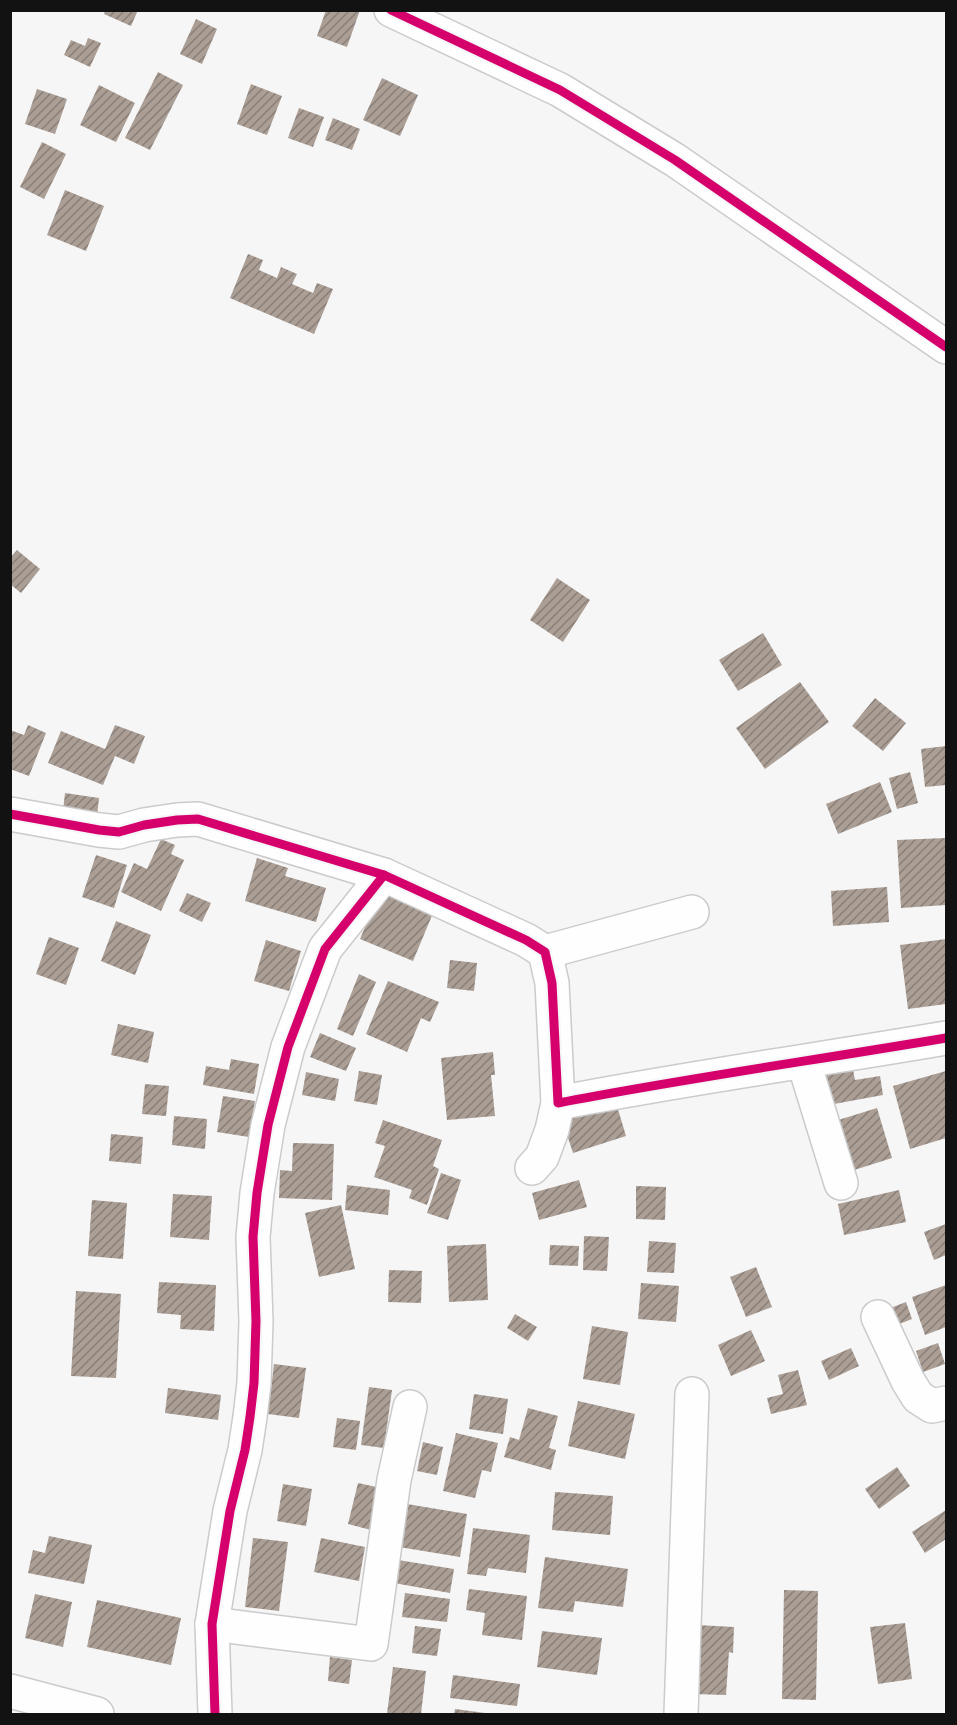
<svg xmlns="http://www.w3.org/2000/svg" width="957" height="1725" font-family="Montserrat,sans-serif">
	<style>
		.building { fill: url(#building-hatch) }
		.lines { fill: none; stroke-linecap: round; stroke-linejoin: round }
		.minor-casing { stroke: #cbcbcc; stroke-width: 36 }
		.minor { stroke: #fefefe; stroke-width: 33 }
		.cycleway-casing { stroke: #f5f6f8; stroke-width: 13 }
		.cycleway { stroke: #d6006c; stroke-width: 9 }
	</style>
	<defs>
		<pattern id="building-hatch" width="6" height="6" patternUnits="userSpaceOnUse" patternTransform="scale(1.5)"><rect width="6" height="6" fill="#ab9e95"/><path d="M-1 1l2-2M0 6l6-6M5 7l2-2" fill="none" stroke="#8a7f78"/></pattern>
	</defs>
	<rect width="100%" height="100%" fill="#f6f6f7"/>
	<g class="building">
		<path d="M106,10H138L131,26L104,14Z"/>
		<path d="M326,10H360L347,47L317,36Z"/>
		<path d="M196,19L217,29L202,64L180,54Z"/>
		<path d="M88,38L101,43L90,67L64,55L71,40L85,46Z"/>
		<path d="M158,72L183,85L150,150L125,138Z"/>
		<path d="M382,78L418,95L400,136L363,120Z"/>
		<path d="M251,84L282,96L267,135L237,124Z"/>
		<path d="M99,85L135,103L116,142L80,125Z"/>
		<path d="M37,89L67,99L55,134L25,124Z"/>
		<path d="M299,108L324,117L313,147L288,138Z"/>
		<path d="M333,118L360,129L352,150L325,140Z"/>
		<path d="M42,142L66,154L44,199L20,187Z"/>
		<path d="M65,190L104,206L86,251L47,235Z"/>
		<path d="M248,254L263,260L259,270L277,278L281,267L297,274L292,284L313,293L317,283L333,289L314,334L230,298Z"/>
		<path d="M17,550L40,569L21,593L10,584V558Z"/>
		<path d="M557,578L590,600L563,642L530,620Z"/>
		<path d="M763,633L782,665L738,691L719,660Z"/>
		<path d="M800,682L829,722L765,769L736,728Z"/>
		<path d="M875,698L906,723L883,751L852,726Z"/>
		<path d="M28,725L46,733L29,776L10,769V730L24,735Z"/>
		<path d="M115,725L145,736L134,764L115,756L103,785L48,763L61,731L105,749Z"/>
		<path d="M946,746V785L925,787L921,749Z"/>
		<path d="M910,772L918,803L897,809L889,778Z"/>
		<path d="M880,782L892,812L838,834L826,804Z"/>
		<path d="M65,793L99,798L97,816L63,811Z"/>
		<path d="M946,838V905L901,908L897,840Z"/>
		<path d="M161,839L175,845L171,854L184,860L161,911L121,892L134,863L147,869Z"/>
		<path d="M96,855L127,865L114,908L82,897Z"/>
		<path d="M257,858L288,868L285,876L326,888L316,922L245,901Z"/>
		<path d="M383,884L436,906L413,961L360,939Z"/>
		<path d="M887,887L889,922L833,926L831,891Z"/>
		<path d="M187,893L211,903L202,922L179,911Z"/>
		<path d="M116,921L151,935L135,975L101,961Z"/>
		<path d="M49,937L79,948L66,985L36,974Z"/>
		<path d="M946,939V1004L908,1009L900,945Z"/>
		<path d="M266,940L301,951L289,991L254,981Z"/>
		<path d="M450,960L477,963L474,991L447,988Z"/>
		<path d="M359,974L376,982L353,1036L337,1029Z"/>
		<path d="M388,981L439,1002L430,1022L421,1018L407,1052L366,1034Z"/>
		<path d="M118,1024L154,1032L148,1063L111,1055Z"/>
		<path d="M320,1033L356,1048L346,1071L310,1057Z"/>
		<path d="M493,1052L495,1075H491L495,1116L447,1120L441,1058Z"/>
		<path d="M231,1059L259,1064L254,1094L203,1085L206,1066L229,1070Z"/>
		<path d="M851,1059L855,1080L880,1076L883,1095L818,1107L811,1066Z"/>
		<path d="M359,1071L382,1075L377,1105L354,1101Z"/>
		<path d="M946,1071V1138L910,1149L893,1086Z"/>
		<path d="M306,1072L339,1079L335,1101L302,1095Z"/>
		<path d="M145,1084L169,1086L166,1116L142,1114Z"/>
		<path d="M223,1096L255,1101L249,1137L217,1132Z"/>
		<path d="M614,1096L626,1136L573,1153L560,1113Z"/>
		<path d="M877,1108L892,1158L848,1172L832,1122Z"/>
		<path d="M174,1116L207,1119L205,1149L172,1145Z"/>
		<path d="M383,1120L442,1140L433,1166L439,1169L427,1205L409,1198L412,1190L374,1177L385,1146L375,1143Z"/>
		<path d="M111,1134L143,1137L141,1164L109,1161Z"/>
		<path d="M293,1143L334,1144L332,1200L279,1198L280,1170L292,1171Z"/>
		<path d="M441,1173L461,1180L448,1220L427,1213Z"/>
		<path d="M579,1180L587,1207L539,1220L532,1193Z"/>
		<path d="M347,1185L390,1190L388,1215L345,1210Z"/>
		<path d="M636,1186L666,1187L665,1220L636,1219Z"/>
		<path d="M899,1190L906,1222L844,1235L838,1204Z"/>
		<path d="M173,1194L212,1196L209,1240L170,1237Z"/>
		<path d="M92,1200L127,1203L123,1259L88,1256Z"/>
		<path d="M341,1205L355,1269L319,1277L305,1213Z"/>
		<path d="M946,1224V1255L934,1260L924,1232Z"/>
		<path d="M584,1236L609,1237L607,1271L583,1270Z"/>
		<path d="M649,1241L676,1243L674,1273L647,1272Z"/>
		<path d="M486,1244L488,1300L449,1302L447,1246Z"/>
		<path d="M550,1245L579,1246L578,1266L549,1265Z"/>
		<path d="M756,1267L772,1307L746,1317L730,1277Z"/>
		<path d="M389,1270L422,1271L421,1303L388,1302Z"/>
		<path d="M159,1282L216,1285L214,1331L180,1329L181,1315L157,1313Z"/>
		<path d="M641,1283L679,1286L676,1322L638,1319Z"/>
		<path d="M946,1285V1327L925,1335L912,1297Z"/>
		<path d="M76,1291L121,1294L116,1378L71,1376Z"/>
		<path d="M906,1302L912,1319L894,1326L888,1309Z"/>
		<path d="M515,1314L537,1327L528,1341L507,1328Z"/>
		<path d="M592,1326L628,1332L620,1385L583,1379Z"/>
		<path d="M751,1330L765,1361L731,1376L718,1345Z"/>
		<path d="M938,1343L945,1364L923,1372L916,1351Z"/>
		<path d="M851,1348L859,1366L829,1380L821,1361Z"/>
		<path d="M274,1364L306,1368L299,1418L268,1414Z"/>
		<path d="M798,1370L807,1405L771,1414L767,1398L783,1394L778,1375Z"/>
		<path d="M369,1387L392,1390L384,1448L361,1445Z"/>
		<path d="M168,1388L221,1395L218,1420L165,1413Z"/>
		<path d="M474,1394L508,1399L503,1434L469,1429Z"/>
		<path d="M578,1401L635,1414L625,1459L568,1446Z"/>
		<path d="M528,1408L558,1416L549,1448L556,1450L551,1470L504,1457L510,1437L519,1440Z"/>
		<path d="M337,1418L360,1421L356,1450L333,1447Z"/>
		<path d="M456,1433L498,1443L491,1472L482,1470L475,1498L443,1491Z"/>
		<path d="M423,1442L443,1447L437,1475L417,1471Z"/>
		<path d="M897,1467L910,1486L879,1509L865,1489Z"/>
		<path d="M358,1483L381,1488L371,1530L348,1524Z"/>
		<path d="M283,1484L312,1489L306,1526L277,1521Z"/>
		<path d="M555,1492L613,1496L610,1535L552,1530Z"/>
		<path d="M401,1503L467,1514L460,1557L393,1546Z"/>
		<path d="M946,1510V1539L925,1553L912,1532Z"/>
		<path d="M473,1528L530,1535L526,1573L488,1568L486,1576L467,1574Z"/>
		<path d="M49,1536L92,1545L84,1584L28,1573L33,1550L45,1553Z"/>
		<path d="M253,1538L288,1542L279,1611L245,1607Z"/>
		<path d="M321,1538L365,1547L359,1581L314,1572Z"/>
		<path d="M545,1557L628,1569L623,1607L575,1601L573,1612L538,1608Z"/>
		<path d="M398,1560L454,1569L450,1593L394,1583Z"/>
		<path d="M469,1589L527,1596L522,1640L482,1635L485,1613L466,1610Z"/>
		<path d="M784,1590L818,1591L816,1700L782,1699Z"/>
		<path d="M405,1593L450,1599L447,1622L402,1617Z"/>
		<path d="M35,1594L72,1602L63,1647L25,1638Z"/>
		<path d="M97,1600L181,1618L171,1665L87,1647Z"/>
		<path d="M905,1623L912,1679L878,1684L870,1627Z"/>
		<path d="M697,1625L734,1627L733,1653L729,1652L726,1695L693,1694Z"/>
		<path d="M415,1626L441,1629L437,1656L412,1653Z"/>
		<path d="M542,1631L602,1638L597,1675L537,1667Z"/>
		<path d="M330,1657L352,1660L349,1684L328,1681Z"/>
		<path d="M393,1667L426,1671L421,1714H387Z"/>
		<path d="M453,1675L520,1684L517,1706L450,1698Z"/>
		<path d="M455,1709L485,1713V1714H454Z"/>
	</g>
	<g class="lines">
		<g class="minor-casing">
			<g id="minor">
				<path d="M391,10L560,90L675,160L946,347"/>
				<path d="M10,814L99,830L119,832L144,825L177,820L198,819L384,875L526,940L545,952L552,983L558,1103C687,1078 817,1060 946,1038"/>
				<path d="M545,952L692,912"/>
				<path d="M804,1063L841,1183"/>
				<path d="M532,1168L542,1157L552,1130L558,1103"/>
				<path d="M878,1317L908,1381L918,1397L932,1406L946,1403"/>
				<path d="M212,1624L371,1644L394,1480L410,1407"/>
				<path d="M10,1691L97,1714"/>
				<path d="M215,1714L212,1624L230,1511L245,1450L250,1417L254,1383L256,1321L253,1237L257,1193L268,1125L288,1047L325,949L384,875"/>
				<path d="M681,1714L692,1394"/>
			</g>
		</g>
		<use href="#minor" class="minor"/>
		<g class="cycleway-casing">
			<g id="cycleway">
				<path d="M391,10L560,90L675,160L946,347"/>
				<path d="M10,814L99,830L119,832L144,825L177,820L198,819L384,875L526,940L545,952L552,983L558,1103C687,1078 817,1060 946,1038"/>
				<path d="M215,1714L212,1624L230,1511L245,1450L250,1417L254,1383L256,1321L253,1237L257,1193L268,1125L288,1047L325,949L384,875"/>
			</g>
		</g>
		<use href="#cycleway" class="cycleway"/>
	</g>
	<rect width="957" height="1725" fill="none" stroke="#121212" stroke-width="24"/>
</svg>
